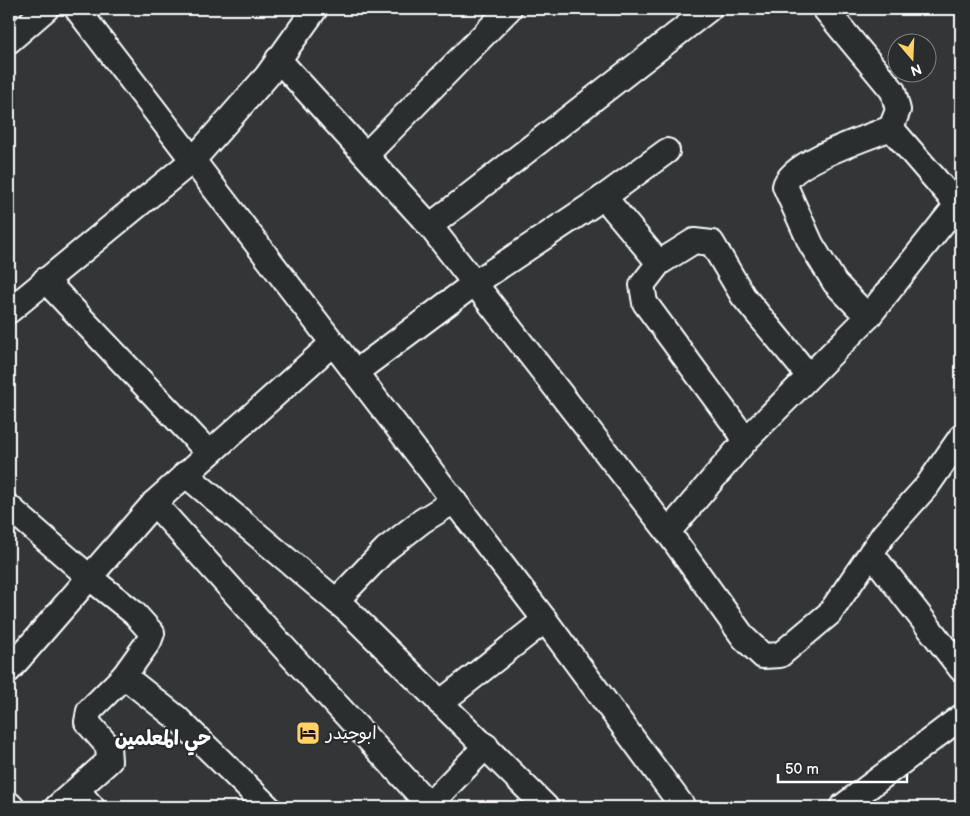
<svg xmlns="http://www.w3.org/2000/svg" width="970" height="816" font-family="'Balsamiq Sans','Playpen Sans Arabic',sans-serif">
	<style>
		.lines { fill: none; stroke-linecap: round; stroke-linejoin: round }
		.minor-casing { stroke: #fff; stroke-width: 28 }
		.minor { stroke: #2a2d2e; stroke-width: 24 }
		.labels { text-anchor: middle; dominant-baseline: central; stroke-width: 4.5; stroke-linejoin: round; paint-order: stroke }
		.poi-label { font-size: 18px; fill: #fff; stroke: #2a2d2e; text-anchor: start }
		.quarter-label { font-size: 20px; font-weight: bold; fill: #fff; stroke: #2a2d2e }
	</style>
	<rect width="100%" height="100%" fill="#333536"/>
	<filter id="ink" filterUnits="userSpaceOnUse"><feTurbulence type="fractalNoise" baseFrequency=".02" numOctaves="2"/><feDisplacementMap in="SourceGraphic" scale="10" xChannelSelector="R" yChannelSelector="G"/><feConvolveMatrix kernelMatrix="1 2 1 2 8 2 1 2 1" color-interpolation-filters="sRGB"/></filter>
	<g filter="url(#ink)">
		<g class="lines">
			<g class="minor-casing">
				<g id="minor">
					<path d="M77,9L545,620L683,807"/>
					<path d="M825,9L893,91L898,110L891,128L961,209"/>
					<path d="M9,41L46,9"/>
					<path d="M278,59L430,226L709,9"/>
					<path d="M366,155L509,9"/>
					<path d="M604,197L667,151"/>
					<path d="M430,226L668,532L744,638L763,656L780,655L830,613L871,553L961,669"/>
					<path d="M45,280L209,453"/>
					<path d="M9,311L193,160L267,76L315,9"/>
					<path d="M868,317L835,283L811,244L785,186C790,162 866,138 891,128"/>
					<path d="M356,372L475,283L604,197L659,263"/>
					<path d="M746,440L645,303L642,285L659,263L694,241L712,243L743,296L808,375"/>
					<path d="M185,474L348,611L546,807"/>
					<path d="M154,503L286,650L431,807"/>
					<path d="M9,507L89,577L134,613L152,633L149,641L124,676L177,718L268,807"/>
					<path d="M668,532L746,440L868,317L957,205"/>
					<path d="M871,553L884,534L927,486L961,437"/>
					<path d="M336,601L386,549L422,521L454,501"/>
					<path d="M9,670L154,503L333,343"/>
					<path d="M440,703L545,620"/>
					<path d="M77,790L92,807"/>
					<path d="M9,804L12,807"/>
					<path d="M429,805L486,746"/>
					<path d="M57,807L109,761L108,746L87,722L89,711L124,676"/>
					<path d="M842,807L961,717"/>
				</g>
			</g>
			<use href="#minor" class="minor"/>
		</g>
	</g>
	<defs>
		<g id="hotel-square" transform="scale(1.25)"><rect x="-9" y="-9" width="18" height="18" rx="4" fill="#ffd166" stroke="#2a2d2e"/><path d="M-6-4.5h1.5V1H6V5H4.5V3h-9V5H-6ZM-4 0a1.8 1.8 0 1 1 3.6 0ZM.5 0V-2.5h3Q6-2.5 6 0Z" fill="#111"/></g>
	</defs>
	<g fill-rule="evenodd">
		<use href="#hotel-square" x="308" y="733"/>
	</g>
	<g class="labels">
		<g class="poi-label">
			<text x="326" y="733">ابوحيدر</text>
		</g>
		<g class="quarter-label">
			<text x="163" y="739">حي المعلمين</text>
		</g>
	</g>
	<rect width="970" height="816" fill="none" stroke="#2a2d2e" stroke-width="30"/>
	<rect x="15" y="15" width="940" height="786" fill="none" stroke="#fff" stroke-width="2" filter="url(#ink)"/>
	<g transform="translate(912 58) rotate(161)"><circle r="24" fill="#2a2d2e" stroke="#7f8182"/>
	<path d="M0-4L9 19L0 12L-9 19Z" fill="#ffd166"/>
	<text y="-8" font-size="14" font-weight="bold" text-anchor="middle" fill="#ffffff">N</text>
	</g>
	<path d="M778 774v8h129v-8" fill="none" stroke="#ffffff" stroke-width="2.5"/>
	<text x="785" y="774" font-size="15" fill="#ffffff" stroke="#2a2d2e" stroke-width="4" paint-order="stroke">50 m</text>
</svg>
